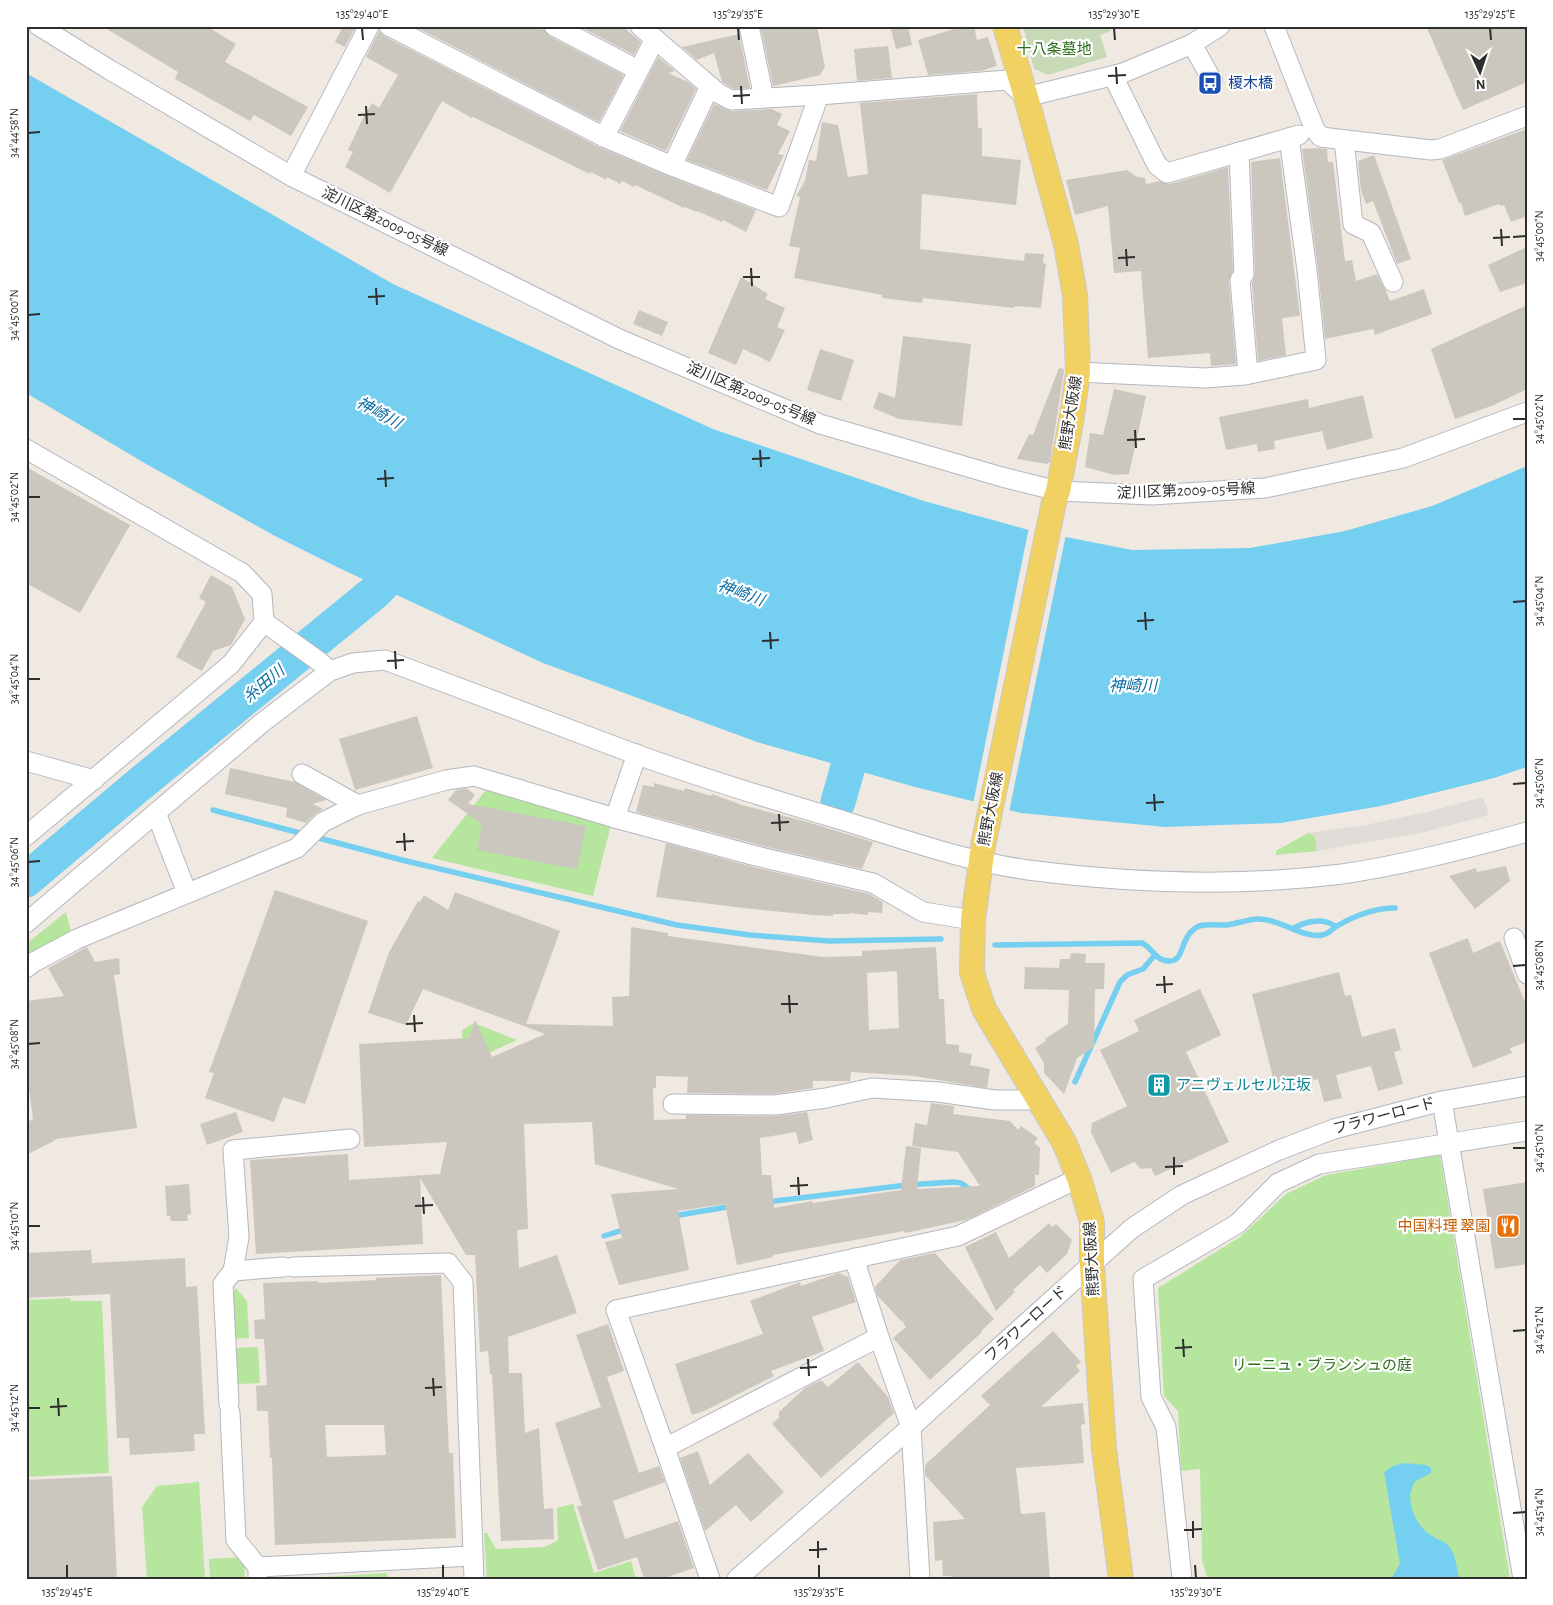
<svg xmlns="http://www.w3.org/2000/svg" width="1553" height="1605" font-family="'Alegreya Sans','Noto Sans JP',sans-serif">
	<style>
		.green { fill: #b6e59e }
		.cemetery { fill: #c8d9b8 }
		.plaza { fill: #dfdcd8 }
		.water { fill: #75cff0 }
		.pier { fill: #efe9e1 }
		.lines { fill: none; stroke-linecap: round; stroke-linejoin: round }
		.stream { stroke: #75cff0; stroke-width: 5.5 }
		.river { stroke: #75cff0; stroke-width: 35 }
		.building { fill: #cbc7bf; fill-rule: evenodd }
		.minor-casing { stroke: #b4b7c1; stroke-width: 21 }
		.major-casing { stroke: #c9c9c9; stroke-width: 26 }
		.minor { stroke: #fff; stroke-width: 19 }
		.major { stroke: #f2d163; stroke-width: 24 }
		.ticks { fill: none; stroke: #2e2e2e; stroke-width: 2 }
		.labels { text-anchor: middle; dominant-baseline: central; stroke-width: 4.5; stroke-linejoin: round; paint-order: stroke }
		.park-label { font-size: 15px; fill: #2c6e1b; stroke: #fff }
		.transit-label { font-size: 15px; fill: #164399; stroke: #fff; text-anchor: start }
		.street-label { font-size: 15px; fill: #2e2e2e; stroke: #fff }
		.culture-label { font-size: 15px; fill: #0d838f; stroke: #fff; text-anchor: start }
		.food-label { font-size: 15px; fill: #c56008; stroke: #fff; text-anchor: end }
		.water-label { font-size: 16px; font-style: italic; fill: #0d6fa3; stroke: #fff }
		.neatline { fill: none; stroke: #2e2e2e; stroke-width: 2 }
		.ticks-label { font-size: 12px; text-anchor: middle; fill: #2e2e2e }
	</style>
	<rect width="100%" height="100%" fill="#efe9e1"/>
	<g class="green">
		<path d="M489,786L612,821L593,896L432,858Z"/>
		<path d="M1308,833L1315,836L1317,851L1276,855V851Z"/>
		<path d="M66,912L72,936L26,961V944Z"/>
		<path d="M474,1023L517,1040L463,1065L462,1030Z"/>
		<path d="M1440,1155L1510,1579H1208L1202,1561L1200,1469L1181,1471L1178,1411L1164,1396L1158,1288L1240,1237L1286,1194L1326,1175Z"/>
		<path d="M236,1288L247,1301L249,1338L233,1339L231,1294Z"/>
		<path d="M70,1298L71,1301H102L109,1473L26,1477V1300Z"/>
		<path d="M258,1347L260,1383L238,1384L236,1348Z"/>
		<path d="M199,1482L205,1578L147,1579L142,1507L157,1486Z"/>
		<path d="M573,1504L594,1573L631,1561L636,1579H487L484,1533H487L496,1549L545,1547L558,1540L557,1508Z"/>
		<path d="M244,1557L245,1579H210L209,1559Z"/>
		<path d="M387,1573L388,1579H287Z"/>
	</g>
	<path class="cemetery" d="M1023,26H1109L1111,31L1100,35L1107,57L1048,75L1034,69Z"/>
	<path class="plaza" d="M1483,797L1489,815L1421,833L1317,851L1315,836L1308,833L1366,825L1431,811Z"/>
	<g class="water">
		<path d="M26,73L393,284L713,429L924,501L1025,529L1132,550L1250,548L1345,531L1432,506L1527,466V767L1494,778L1381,806L1281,823L1165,827L1021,813L915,787L757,742L543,663L339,568L273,535L148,465L26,393Z"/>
		<path d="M1404,1463L1426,1465L1431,1468V1473L1414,1482C1413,1487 1410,1493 1410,1497C1411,1513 1419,1528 1432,1536C1439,1541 1445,1540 1451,1549C1456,1558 1457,1569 1459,1579H1391L1400,1564L1384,1472L1393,1466Z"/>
	</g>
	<path class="pier" d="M1029,527L1066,534L1009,812L973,804Z"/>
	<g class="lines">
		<g class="stream">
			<path d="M213,810L402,860L677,925L750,935L829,941L941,939"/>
			<path d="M1294,928C1307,921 1322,918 1335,926"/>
			<path d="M995,945L1142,943C1153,948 1154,960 1169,961C1184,962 1180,940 1193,930C1194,929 1197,927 1199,926C1207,924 1217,925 1226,925C1236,924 1246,920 1256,919C1280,918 1303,939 1322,935C1329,934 1332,929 1337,926C1356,915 1374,908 1395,908"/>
			<path d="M1075,1082L1120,982L1127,975L1143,969L1154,956"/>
			<path d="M767,1202L907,1185L953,1182L961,1183L972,1191"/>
			<path d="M673,1216L733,1206"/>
			<path d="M604,1236L626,1229"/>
		</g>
		<g class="river">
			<path d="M838,802L861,721"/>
			<path d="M26,880L135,788L375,592L412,553"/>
		</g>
	</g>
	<g class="building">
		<path d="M102,26H206L236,44L225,62L308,107L291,136L254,115L250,121L175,79L178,72Z"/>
		<path d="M343,26H356L345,47L335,42Z"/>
		<path d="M414,26H536L544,30L549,36L624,75L599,122Z"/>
		<path d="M579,26H622L641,42L634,55Z"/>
		<path d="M775,26H817L825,67L820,75L773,86L761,29Z"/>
		<path d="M890,26H908L912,45L896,49Z"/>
		<path d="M953,26H974L977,40L988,37L997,66L981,71L928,75L918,40L954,29Z"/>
		<path d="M1426,26H1527V82L1463,110Z"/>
		<path d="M379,31L384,36L599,147L668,176L756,210L746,232L723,220L722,222L697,211V212L685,207L684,208L635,185L634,187L622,181L620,184L607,177L606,180L591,172L590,174L500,130L473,117L472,118L442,101L390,193L345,167L353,152L348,150L363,118L372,103L379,108L398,75L366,57Z"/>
		<path d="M739,34L750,88L734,89L722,82L714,53L697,60L682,47Z"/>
		<path d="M888,46L892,78L857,81L854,49Z"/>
		<path d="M658,57L675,71L668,73L688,82L696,89L666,151L620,131Z"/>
		<path d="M977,94L978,128H982V156L1021,160L1016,205L922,194L920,249L1024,261L1025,253L1044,254L1043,263L1046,264L1041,308L1015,306L1014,308L923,298L922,303L882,298V295L794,278L800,248L789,246L800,197L796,196L805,181L809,160L816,161L822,122L838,125L848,177L868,174L860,103Z"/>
		<path d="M714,104L731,111L772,109L782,114L777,125L790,131L778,154L784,155L767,190L687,160Z"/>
		<path d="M1527,129V216L1511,222L1504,205L1500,206L1499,204L1465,216L1461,203H1459L1442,160Z"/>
		<path d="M1318,148L1327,149L1328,162H1333L1345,261L1352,260L1356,281L1377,274L1386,291L1390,301L1424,289L1432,314L1375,335L1373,329L1325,339L1318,269L1302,149Z"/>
		<path d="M1374,155L1411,259L1397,264L1373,201L1366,204L1361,191L1358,161Z"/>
		<path d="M1280,158L1300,316L1282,318L1286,355L1258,361L1252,283L1255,274L1251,162Z"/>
		<path d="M1228,167L1233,271L1229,281L1236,364L1211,366L1210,353L1148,358L1141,271L1114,273L1108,206L1075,215L1066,180L1127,170L1137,177L1145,178L1146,184L1160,181L1170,184Z"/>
		<path d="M1527,247V283L1500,292L1488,265Z"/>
		<path d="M741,277L768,294L765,299L785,308L777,327L785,330L770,362L743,349L736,365L708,353Z"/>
		<path d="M1527,305V389L1494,405L1455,419L1431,349Z"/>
		<path d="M639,310L668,322L662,336L633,324Z"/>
		<path d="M903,336L971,344L962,426L899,419L873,408L879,392L895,398Z"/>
		<path d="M820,349L854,360L841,401L807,390Z"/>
		<path d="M1059,368L1064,369V371L1050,462L1047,464L1017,459L1029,434L1033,435Z"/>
		<path d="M1114,389L1146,396L1129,474L1114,475L1085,467L1090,433L1103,435Z"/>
		<path d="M1363,395L1373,438L1327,450L1322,431L1274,441L1275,449L1258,452L1257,444L1226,450L1219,417L1308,399L1309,408Z"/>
		<path d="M26,467L130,525L80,613L26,583Z"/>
		<path d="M211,575L232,587L245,619L231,645L213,651L202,671L176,657L206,602L199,598Z"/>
		<path d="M417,716L433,768L355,790L339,739Z"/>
		<path d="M230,768L295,782L326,800L313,804L323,809L315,814L306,823L286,817L287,808L225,794Z"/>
		<path d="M654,783L684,791L685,788L711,796L712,794L742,805L804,821L873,842L862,869L759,845L636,812L643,785L654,787Z"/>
		<path d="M466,788L475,795L468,804L586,826L577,869L477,850L482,824L448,800L456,790Z"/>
		<path d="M666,843L753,867L869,894L883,902L882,913L868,912V915L850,913V914H833V916L813,915L743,908L656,897Z"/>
		<path d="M1506,866L1510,881L1475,909L1449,876L1476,868L1477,872Z"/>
		<path d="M275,890L368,921L305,1104L283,1097L274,1122L205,1098L214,1073L209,1072Z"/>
		<path d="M455,892L560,931L526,1024L613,1026L612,997L629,996L631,927L668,933V936L823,957L862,956V951L936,947L939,999H944L946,1044L959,1045V1052L972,1054L970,1065L990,1069L987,1088L914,1076L851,1072L850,1081H813V1088L774,1094L687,1093L688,1077L656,1076V1088H653L654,1120L686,1119V1115L775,1116L807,1112L813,1140L799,1144L796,1132L760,1138L762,1175H771L774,1208L812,1201L813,1203L901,1190L906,1146L921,1148L917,1189L980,1186L958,1152L912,1146L915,1123L927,1125L931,1103L954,1106L953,1114L1010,1121L1018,1130L1021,1126L1038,1138L1034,1143L1040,1148L1039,1175H1035V1186L966,1220L905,1233L904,1231L773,1255V1257L737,1265L725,1204L678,1211L689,1270L619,1285L605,1242L622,1238L611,1194L678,1189L595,1164L592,1122L524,1124L528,1229L517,1230L519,1268L557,1255L577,1313L508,1337L509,1373H522L525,1433L539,1428L544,1509L553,1508L554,1539L501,1541L492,1374H490L488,1351L480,1352L475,1255H466L420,1178L423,1244L256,1254L250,1160L348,1154L349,1180L440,1174L447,1142L364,1147L359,1044L469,1038L475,1020L492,1057L545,1034L423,989L406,1025L368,1013L389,952L418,901L420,902L424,895L448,910ZM897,971L899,1028L869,1030L867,973Z"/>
		<path d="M1468,938L1473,953L1500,941L1527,1007V1042L1510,1048L1512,1053L1473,1068L1429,953Z"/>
		<path d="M87,947L95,962L119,958L120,974L114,975L137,1128L56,1139L54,1141L26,1155V1123L33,1119L26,1066V1001L64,996L48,968Z"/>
		<path d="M1071,953L1086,954L1085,963H1105L1104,989H1095L1094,1047L1077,1058L1064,1094L1044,1073V1063L1035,1048L1046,1041L1045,1039L1068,1024L1069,990L1024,989L1025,967L1059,968L1060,959H1070Z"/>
		<path d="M1339,972L1345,996L1351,995L1362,1037L1395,1028L1401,1050L1394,1052L1403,1084L1378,1091L1371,1066L1336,1075L1342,1098L1324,1102L1318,1079L1276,1090L1252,994Z"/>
		<path d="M1200,989L1221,1035L1186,1052L1229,1142L1155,1176L1151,1168L1141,1169L1134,1162L1111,1173L1091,1132L1092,1123L1127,1106L1100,1050L1139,1031L1134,1020Z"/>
		<path d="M236,1112L243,1132L207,1145L200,1124Z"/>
		<path d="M1527,1182V1264L1495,1269L1483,1189Z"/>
		<path d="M189,1184L191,1214L187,1215L188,1221H171L170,1216H167L165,1186Z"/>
		<path d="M1049,1223L1052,1227L1056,1224L1072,1240L1067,1254L1047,1273L1040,1265L1013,1290L1015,1292L996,1311L965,1247L996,1232L1009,1258Z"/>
		<path d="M91,1250L92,1263L185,1258L186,1287L197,1286L205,1434H194L195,1451L130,1455L129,1438H117L110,1294L26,1298V1253Z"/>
		<path d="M935,1253L994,1319L981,1331L982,1332L930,1380L893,1338L906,1327L903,1323L905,1320L902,1322L877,1295L875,1287L900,1260Z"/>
		<path d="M839,1273L848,1277L856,1302L812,1317L824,1351L771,1371L774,1376L704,1411L692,1415L675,1364L763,1334L750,1301L800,1282L801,1286Z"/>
		<path d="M441,1275L449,1453H453L456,1538L275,1545L272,1458H270L268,1411H257L256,1386L267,1385L264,1339H255L254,1320L265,1319L263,1283L318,1281V1283L376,1280V1278ZM325,1425H384L386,1455L327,1457Z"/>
		<path d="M608,1324L624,1371L607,1377L639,1473L659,1466L665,1482L613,1501L625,1539L678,1521L694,1568L662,1579H644L637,1557L598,1570L577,1506H582L555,1423L601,1407L576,1335Z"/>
		<path d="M1053,1331L1081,1362L1076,1366L1080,1371L1041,1407L1083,1403L1085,1424L1081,1425L1084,1463L1016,1468L1021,1514L1045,1512L1050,1579H952L951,1576H943L942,1560L935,1561L933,1522L965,1519L925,1475V1468L926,1464L990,1405L981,1396Z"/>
		<path d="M858,1362L888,1397L894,1413L821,1478L772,1424L779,1418V1412L805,1388L821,1380L828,1387Z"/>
		<path d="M698,1451L710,1485L748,1453L784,1492L751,1522L736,1505L705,1531L680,1458Z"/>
		<path d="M112,1476L117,1579H26V1480Z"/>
	</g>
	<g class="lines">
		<g class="minor-casing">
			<g id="minor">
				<path d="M39,26L110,70L291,176L619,339L820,424L1002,477L1058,491L1152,495L1265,488L1403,458L1527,412"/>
				<path d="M389,26L604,137L672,166L779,207L819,95L1007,80L1026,97L1123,73L1192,44L1220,26"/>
				<path d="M554,26L638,70"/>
				<path d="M640,26L718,93L731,100L819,95"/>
				<path d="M749,26L764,98"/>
				<path d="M1274,26L1315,130L1321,137L1431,150L1440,149L1527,116"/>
				<path d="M1192,44L1212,80"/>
				<path d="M1113,76L1157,165L1167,173L1299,135"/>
				<path d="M604,137L655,39"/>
				<path d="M1344,140L1353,224L1371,233L1393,282"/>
				<path d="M1239,152L1244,274L1240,280L1248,374"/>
				<path d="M672,166L710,86"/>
				<path d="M291,176L369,26"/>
				<path d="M1078,372L1205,378L1245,375L1316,360L1307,270L1289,138"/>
				<path d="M26,449L242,573L262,594L264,622L231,664L26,836"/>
				<path d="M264,622L320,662L330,671"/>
				<path d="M26,761L94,780"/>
				<path d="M302,774L358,805"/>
				<path d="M156,813L187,893"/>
				<path d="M615,818L637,754"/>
				<path d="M26,923L263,722L330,671L353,663L385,660C468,691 551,723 635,754C702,778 770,799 838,819C900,838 963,861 1028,870C1129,883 1240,887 1342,874C1404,865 1466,849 1527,832"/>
				<path d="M1514,938L1527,974"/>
				<path d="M26,968L34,962L77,939L297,848L323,822L358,805L446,780L474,776L615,818L756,856L873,883L923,912L973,920"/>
				<path d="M1442,1101L1523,1579"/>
				<path d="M673,1104L775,1105L826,1098L872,1088L938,1092L995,1100H1038"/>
				<path d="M854,1258L879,1337L911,1427L920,1579"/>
				<path d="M293,1267L448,1263L463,1282L474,1579"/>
				<path d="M233,1271L283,1267"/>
				<path d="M229,1404L223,1284L233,1271L239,1237L233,1150L350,1139"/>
				<path d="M230,1413L236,1540L258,1567"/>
				<path d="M665,1448L879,1337"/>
				<path d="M258,1579V1567L472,1556"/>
				<path d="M710,1579L665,1448L616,1310L958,1236L1079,1178"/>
				<path d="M737,1579L911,1427L1131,1229L1182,1195L1279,1150L1334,1129L1442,1101L1527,1086"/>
				<path d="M1182,1579L1166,1427L1151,1397L1143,1279L1237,1224L1278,1183L1319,1164L1527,1131"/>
			</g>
		</g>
		<g class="major-casing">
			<path id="major" d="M1005,26L1026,97L1066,244L1075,295L1078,372L1071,422L1058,491L1054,502L983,846L973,920L972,973L984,1009L1064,1142L1079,1178L1092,1222V1265L1104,1449L1121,1579"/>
		</g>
		<use href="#minor" class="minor"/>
		<use href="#major" class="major"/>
	</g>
	<path class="ticks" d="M362,28L363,40M738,28L739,40M1114,28L1115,40M1490,28L1491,40M1116,67L1117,84M1108,76L1126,75M741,86L742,104M733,96L750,95M366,106L367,124M358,115L375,114M28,133L40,132M1501,229L1502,246M1513,237L1526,236M1493,238L1510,237M1126,249L1127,266M1118,258L1135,257M751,268L752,286M743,277H760M376,288L377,305M368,297L385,296M28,315L40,314M1513,419H1526M1135,430L1136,448M1127,440L1145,439M760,450L761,467M752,459L770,458M385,470L386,487M377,479L394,478M28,497H40M1513,602L1526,601M1145,612L1146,630M1137,621L1154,620M770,632L771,649M762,641L779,640M395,651L396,669M387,661L404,660M28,679H40M1513,784L1526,783M1154,794L1155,811M1146,803L1164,802M779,814L780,831M771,823L789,822M404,833L405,851M396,842L414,841M28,862L40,861M1513,966L1526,965M1164,976L1165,993M1156,985L1173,984M789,995L790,1013M781,1004H798M414,1015L415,1032M406,1024L423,1023M28,1044L40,1043M1513,1148H1526M1174,1157V1175M1165,1167L1183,1166M798,1177L799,1195M790,1186L808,1185M423,1197L424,1214M415,1206L433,1205M28,1226H40M1513,1331L1526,1330M1183,1339L1184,1357M1175,1348L1192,1347M808,1359L809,1376M800,1368L817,1367M433,1378L434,1396M425,1388L442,1387M58,1398L59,1416M50,1407L67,1406M28,1408H40M1513,1513L1526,1512M1193,1521V1538M1184,1530L1202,1529M818,1541V1558M809,1550L827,1549M67,1565V1578M443,1565V1578M819,1565V1578M1195,1565L1196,1578"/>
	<defs>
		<g id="bus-square" transform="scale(1.25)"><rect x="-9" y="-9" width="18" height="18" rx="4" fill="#1a4fb4" stroke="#fff"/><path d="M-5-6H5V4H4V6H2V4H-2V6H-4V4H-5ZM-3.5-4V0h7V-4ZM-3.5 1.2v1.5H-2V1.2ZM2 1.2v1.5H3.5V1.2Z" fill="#fff"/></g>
		<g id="building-square" transform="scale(1.25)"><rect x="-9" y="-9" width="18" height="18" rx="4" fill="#0f9aa8" stroke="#fff"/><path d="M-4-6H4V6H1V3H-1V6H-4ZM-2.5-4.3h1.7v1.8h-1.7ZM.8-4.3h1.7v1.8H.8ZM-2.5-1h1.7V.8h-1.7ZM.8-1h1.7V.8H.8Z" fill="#fff"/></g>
		<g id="restaurant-square" transform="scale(1.25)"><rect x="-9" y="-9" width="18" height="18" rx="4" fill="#e8710a" stroke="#fff"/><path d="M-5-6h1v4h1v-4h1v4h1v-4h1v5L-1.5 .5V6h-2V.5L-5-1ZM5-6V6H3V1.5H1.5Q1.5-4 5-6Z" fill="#fff"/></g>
	</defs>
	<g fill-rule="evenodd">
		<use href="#bus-square" x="1210" y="83"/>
		<use href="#building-square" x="1159" y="1085"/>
		<use href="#restaurant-square" x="1508" y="1226"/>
	</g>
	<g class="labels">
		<g class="park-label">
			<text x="1054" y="49">十八条墓地</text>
			<text x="1322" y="1365">リーニュ・ブランシュの庭</text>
		</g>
		<g class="transit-label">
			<text x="1228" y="83">榎木橋</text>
		</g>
		<g class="street-label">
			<text transform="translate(385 222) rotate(26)">淀川区第2009-05号線</text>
			<text transform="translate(751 394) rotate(23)">淀川区第2009-05号線</text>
			<text transform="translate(1071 413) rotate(-81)">熊野大阪線</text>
			<text transform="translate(1186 491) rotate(-2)">淀川区第2009-05号線</text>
			<text transform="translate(991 809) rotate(-79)">熊野大阪線</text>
			<text transform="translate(1384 1116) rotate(-15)">フラワーロード</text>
			<text transform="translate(1092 1259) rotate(-93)">熊野大阪線</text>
			<text transform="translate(1026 1324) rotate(-42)">フラワーロード</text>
		</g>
		<g class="culture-label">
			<text x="1176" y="1085">アニヴェルセル江坂</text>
		</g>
		<g class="food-label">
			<text x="1490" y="1226">中国料理 翠園</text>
		</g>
		<g class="water-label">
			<text transform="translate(379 413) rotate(29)">神崎川</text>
			<text transform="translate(741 593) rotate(20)">神崎川</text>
			<text transform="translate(264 684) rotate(-40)">糸田川</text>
			<text x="1133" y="686">神崎川</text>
		</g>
	</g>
	<rect width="1553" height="1605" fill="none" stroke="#ffffff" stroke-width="55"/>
	<g transform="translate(1480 72) rotate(177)" stroke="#ffffff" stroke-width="4" paint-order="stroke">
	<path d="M0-4L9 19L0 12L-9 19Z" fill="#2e2e2e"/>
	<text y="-8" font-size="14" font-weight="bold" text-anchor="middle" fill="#2e2e2e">N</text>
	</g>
	<rect x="28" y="28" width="1498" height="1550" class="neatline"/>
	<g class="ticks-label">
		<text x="362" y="18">135°29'40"E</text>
		<text x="738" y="18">135°29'35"E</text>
		<text x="1114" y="18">135°29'30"E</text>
		<text x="1490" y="18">135°29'25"E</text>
		<text transform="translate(14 133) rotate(-90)" y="4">34°44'58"N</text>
		<text transform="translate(1539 236) rotate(-90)" y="4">34°45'00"N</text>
		<text transform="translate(14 315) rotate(-90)" y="4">34°45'00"N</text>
		<text transform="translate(1539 419) rotate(-90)" y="4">34°45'02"N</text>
		<text transform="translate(14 497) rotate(-90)" y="4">34°45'02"N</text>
		<text transform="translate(1539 601) rotate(-90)" y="4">34°45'04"N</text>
		<text transform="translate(14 679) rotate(-90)" y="4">34°45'04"N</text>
		<text transform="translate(1539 783) rotate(-90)" y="4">34°45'06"N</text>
		<text transform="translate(14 862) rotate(-90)" y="4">34°45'06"N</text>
		<text transform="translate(1539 965) rotate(-90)" y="4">34°45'08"N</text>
		<text transform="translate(14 1044) rotate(-90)" y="4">34°45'08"N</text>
		<text transform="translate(1539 1148) rotate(-90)" y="4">34°45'10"N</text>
		<text transform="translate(14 1226) rotate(-90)" y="4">34°45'10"N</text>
		<text transform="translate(1539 1330) rotate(-90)" y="4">34°45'12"N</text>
		<text transform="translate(14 1408) rotate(-90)" y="4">34°45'12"N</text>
		<text transform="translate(1539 1512) rotate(-90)" y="4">34°45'14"N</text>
		<text x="67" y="1596">135°29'45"E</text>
		<text x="443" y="1596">135°29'40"E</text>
		<text x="819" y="1596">135°29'35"E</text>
		<text x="1196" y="1596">135°29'30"E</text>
	</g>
</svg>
